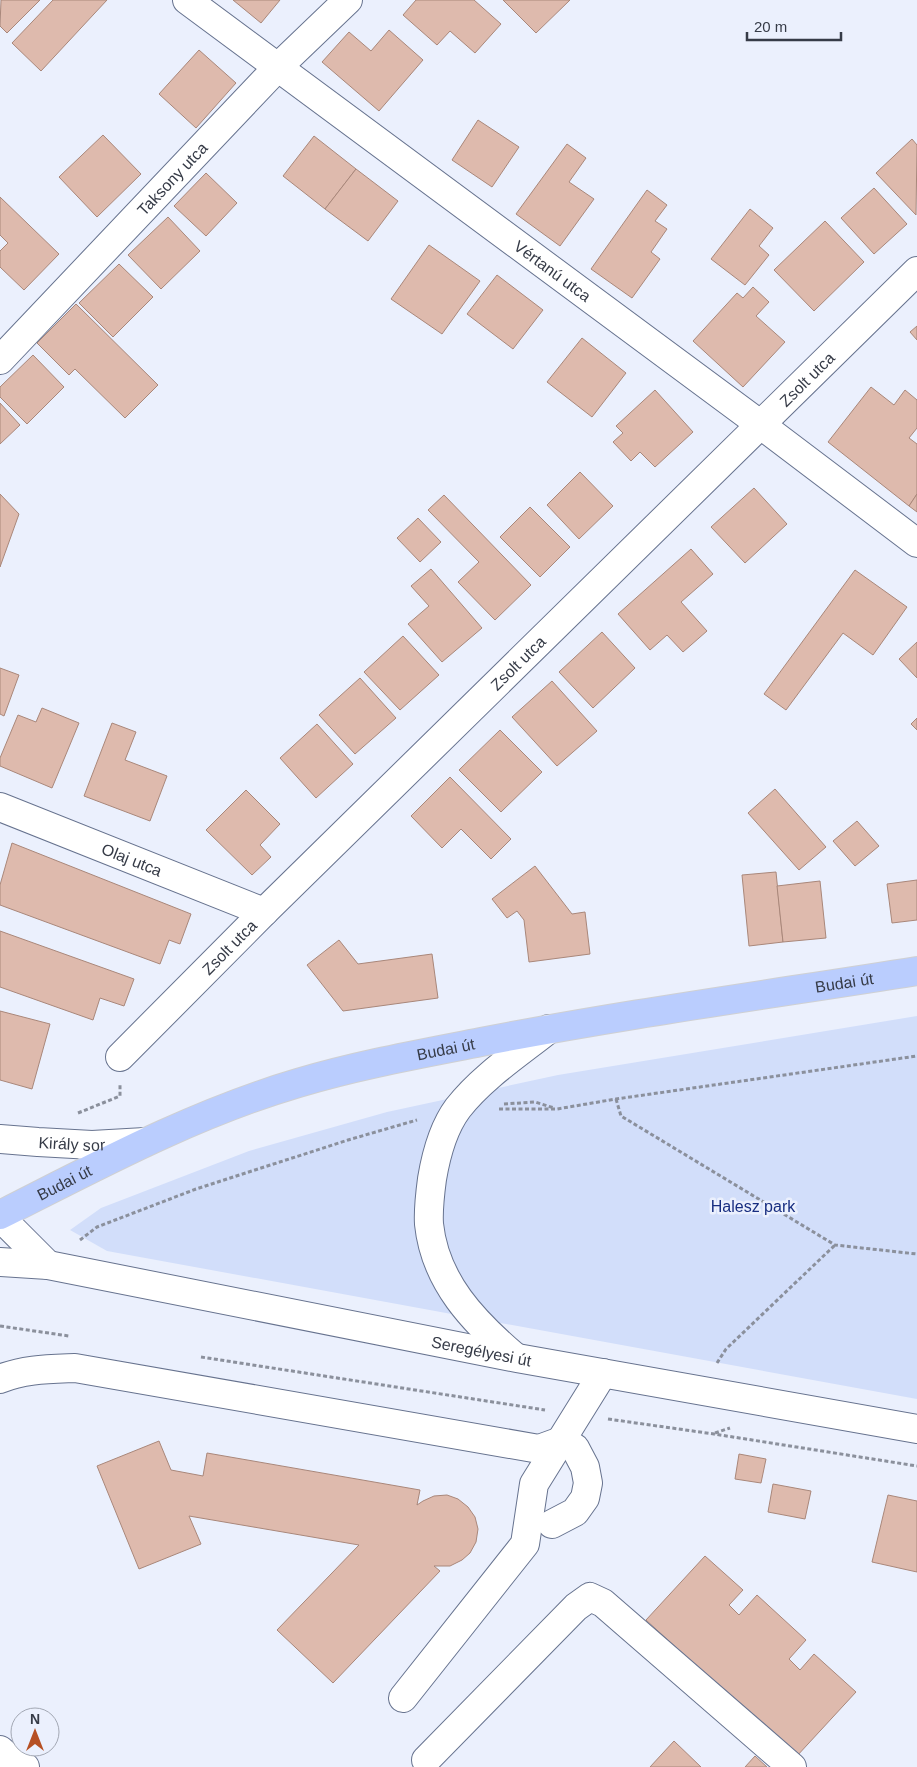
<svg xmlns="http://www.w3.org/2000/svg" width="917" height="1767" font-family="Helvetica,sans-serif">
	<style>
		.green { fill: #d2defa }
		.building { fill: #debaad; stroke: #a9877a }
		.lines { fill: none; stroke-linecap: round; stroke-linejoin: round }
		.minor-casing { stroke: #67738f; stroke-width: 30 }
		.major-casing { stroke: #cfd0d3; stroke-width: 30 }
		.path { stroke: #8b909c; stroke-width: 3; stroke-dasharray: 4 2.5; stroke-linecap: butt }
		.minor { stroke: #fff; stroke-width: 28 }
		.major { stroke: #bacdfe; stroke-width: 28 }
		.labels { text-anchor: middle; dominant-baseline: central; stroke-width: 5; stroke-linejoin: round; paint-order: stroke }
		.street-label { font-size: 16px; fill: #363b47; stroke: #ebf0fd }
		.park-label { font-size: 16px; fill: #182e81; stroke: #ebf0fd }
	</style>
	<rect width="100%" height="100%" fill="#ebf0fd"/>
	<path class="green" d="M917,1016V1399L107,1251L70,1230L101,1208L249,1151L387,1112L558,1075Z"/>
	<g class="building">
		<path d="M1,0H40L7,33L0,26Z"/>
		<path d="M53,0H107L41,71L12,43Z"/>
		<path d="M233,0H280L261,23Z"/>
		<path d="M416,0H474L501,24L475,53L450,31L437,45L403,15Z"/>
		<path d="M503,0H570L536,33Z"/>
		<path d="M389,30L423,60L379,111L322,62L349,32L371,51Z"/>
		<path d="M199,50L236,83L196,128L159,94Z"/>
		<path d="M478,120L519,147L492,187L452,160Z"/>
		<path d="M103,135L141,174L97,217L59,177Z"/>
		<path d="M314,136L356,169L325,209L283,176Z"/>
		<path d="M912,139L917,145L916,215L876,173Z"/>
		<path d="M567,144L586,158L569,182L594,199L560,246L516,214Z"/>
		<path d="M356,169L398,201L368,241L325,209Z"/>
		<path d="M206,173L237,203L206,236L174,206Z"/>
		<path d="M874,188L907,224L874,254L841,218Z"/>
		<path d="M647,190L667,205L655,221L667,229L651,252L660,259L632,298L591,269Z"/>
		<path d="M0,197L59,254L24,290L0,267V251L8,243L0,235Z"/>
		<path d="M750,209L773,228L759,246L769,255L745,285L711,259Z"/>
		<path d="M168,217L200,251L161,289L128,255Z"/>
		<path d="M825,221L864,262L814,311L774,270Z"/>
		<path d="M429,245L480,281L442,334L391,299Z"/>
		<path d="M119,264L153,297L113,337L79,303Z"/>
		<path d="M497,275L543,310L513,349L467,314Z"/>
		<path d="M753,287L769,302L756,316L785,342L743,387L693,341L737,293L743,298Z"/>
		<path d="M76,304L158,385L125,418L75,369L69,375L37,343Z"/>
		<path d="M917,326V340L910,332Z"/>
		<path d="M582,338L626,373L592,417L547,382Z"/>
		<path d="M33,355L64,387L27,424L0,397V387Z"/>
		<path d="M871,387L894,405L905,390L917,400V428L909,438L917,444V494L909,506L828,442Z"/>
		<path d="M655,390L693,432L655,467L640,452L631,461L613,442L623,433L616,426Z"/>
		<path d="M0,403L20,425L0,444Z"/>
		<path d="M580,472L613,506L579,539L547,505Z"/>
		<path d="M754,488L787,524L745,563L711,527Z"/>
		<path d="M0,494L19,514L0,567Z"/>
		<path d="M917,494V512L909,506Z"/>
		<path d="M444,495L531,585L495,620L458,582L479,562L428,510Z"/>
		<path d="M530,507L570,547L540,577L500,537Z"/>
		<path d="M418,518L441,542L420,562L397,538Z"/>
		<path d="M691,549L713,574L681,602L707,631L683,652L667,635L650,650L618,614Z"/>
		<path d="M431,569L482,628L442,662L408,624L429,606L411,586Z"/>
		<path d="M855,570L907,607L873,655L843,633L786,710L764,694Z"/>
		<path d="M602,632L635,668L593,708L559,672Z"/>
		<path d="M403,636L439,675L400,710L364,672Z"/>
		<path d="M917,642V678L899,659Z"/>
		<path d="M0,668L19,675L4,716L0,714Z"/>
		<path d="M360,678L396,718L355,754L319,715Z"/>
		<path d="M552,681L597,731L557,766L512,717Z"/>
		<path d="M42,708L79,723L52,788L0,766V758L18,715L36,722Z"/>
		<path d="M917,718V730L911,724Z"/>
		<path d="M112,723L136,732L125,760L167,776L150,821L84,796Z"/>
		<path d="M317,724L353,764L316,798L280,758Z"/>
		<path d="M500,730L542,772L501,812L459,770Z"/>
		<path d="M450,777L511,839L491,859L461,829L442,848L411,816Z"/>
		<path d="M775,789L826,847L799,870L748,813Z"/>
		<path d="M246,790L280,824L260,845L271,857L252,875L206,830Z"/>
		<path d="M857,821L879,846L855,866L833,841Z"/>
		<path d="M12,843L191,914L180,944L169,940L160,964L0,905V885Z"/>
		<path d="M535,866L572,914L585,912L590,954L529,962L524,920L517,911L507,918L492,899Z"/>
		<path d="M776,872L783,942L749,946L742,875Z"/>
		<path d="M917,880V920L892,923L887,884Z"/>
		<path d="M820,881L826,938L783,942L777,886Z"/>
		<path d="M0,931L134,979L124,1006L100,998L93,1020L0,987Z"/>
		<path d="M339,940L358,964L432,954L438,998L343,1011L307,965Z"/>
		<path d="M0,1011L50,1024L32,1089L0,1080Z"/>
		<path d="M159,1441L171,1470L203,1476L207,1453L420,1490L417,1505L423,1501L434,1496L447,1495L458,1499L468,1507L475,1517L478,1529L476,1542L470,1553L462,1560L450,1566H434L440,1571L333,1683L277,1630L359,1545L189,1516L201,1544L139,1569L97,1466Z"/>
		<path d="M739,1454L766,1459L761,1483L735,1479Z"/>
		<path d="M773,1484L811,1491L805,1519L768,1512Z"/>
		<path d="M888,1495L917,1501V1572L872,1562Z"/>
		<path d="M705,1556L743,1590L729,1605L739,1615L757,1595L806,1640L789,1659L800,1670L814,1654L856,1692L796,1757L646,1620Z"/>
		<path d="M674,1741L701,1767H650Z"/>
		<path d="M755,1756L767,1767H745Z"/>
	</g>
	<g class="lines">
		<g class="minor-casing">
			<g id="minor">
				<path id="s1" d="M187,0L761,425L917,543"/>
				<path id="s2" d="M0,360L277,68L348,0"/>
				<path id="s3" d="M0,807L264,912"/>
				<path id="s4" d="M120,1057L264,912L917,271"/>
				<path id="s5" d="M0,1139L38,1142L92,1145L145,1142"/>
				<path d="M0,1217L48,1265"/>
				<path id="s6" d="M0,1262L48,1265L517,1358L917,1429"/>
				<path d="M515,1357C474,1322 435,1282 429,1224C428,1209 430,1194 432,1179C436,1155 443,1128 458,1108C482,1077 519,1053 549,1029"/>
				<path d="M0,1379C23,1369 50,1369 75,1368L539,1449L561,1441L575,1448L585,1467L588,1483L585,1498L575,1512L552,1524"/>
				<path d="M403,1698L525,1544L534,1484L603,1373"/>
				<path d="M0,1750L9,1758L25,1767"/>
				<path d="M426,1760L576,1607L590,1597L603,1603L792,1767"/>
			</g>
		</g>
		<g class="major-casing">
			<g id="major">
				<path id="s7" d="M0,1215C97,1166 193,1114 298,1083C358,1065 420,1054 481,1042C625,1014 772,994 917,971"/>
			</g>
		</g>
		<g class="path">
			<path d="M616,1099L621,1116L835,1245L917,1254"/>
			<path d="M504,1104L535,1102L554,1108"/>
			<path d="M499,1109H557L616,1099L917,1056"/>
			<path d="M78,1113L120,1096V1085"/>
			<path d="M80,1240L97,1227L196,1189L348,1140L417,1120"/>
			<path d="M0,1326L69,1336"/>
			<path d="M201,1357L545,1410"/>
			<path d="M717,1363L726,1349L835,1245"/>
			<path d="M608,1419L714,1434L917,1466"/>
			<path d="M715,1433L730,1428"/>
		</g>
		<use href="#minor" class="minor"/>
		<use href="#major" class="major"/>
	</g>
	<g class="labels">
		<g class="street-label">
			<text stroke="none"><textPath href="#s2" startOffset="250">Taksony utca</textPath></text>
			<text stroke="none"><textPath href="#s1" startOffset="455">Vértanú utca</textPath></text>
			<text stroke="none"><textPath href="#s4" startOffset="965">Zsolt utca</textPath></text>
			<text stroke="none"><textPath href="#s4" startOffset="560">Zsolt utca</textPath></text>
			<text stroke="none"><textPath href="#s3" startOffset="142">Olaj utca</textPath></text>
			<text stroke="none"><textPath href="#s4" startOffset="155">Zsolt utca</textPath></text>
			<text stroke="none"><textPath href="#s7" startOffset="882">Budai út</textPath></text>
			<text stroke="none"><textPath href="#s7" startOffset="478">Budai út</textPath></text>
			<text stroke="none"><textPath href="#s5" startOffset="72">Király sor</textPath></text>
			<text stroke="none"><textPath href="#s7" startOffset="72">Budai út</textPath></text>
			<text stroke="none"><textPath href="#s6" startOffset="490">Seregélyesi út</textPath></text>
		</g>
		<g class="park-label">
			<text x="753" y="1206">Halesz park</text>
		</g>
	</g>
	<g transform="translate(35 1732)"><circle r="24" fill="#ebf0fd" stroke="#a3a8b4"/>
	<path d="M0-4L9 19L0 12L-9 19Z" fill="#b65024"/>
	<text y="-8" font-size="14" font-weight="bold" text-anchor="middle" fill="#363b47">N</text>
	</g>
	<path d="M747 32v8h94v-8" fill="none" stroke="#363b47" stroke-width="2.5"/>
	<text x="754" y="32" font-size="15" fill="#363b47" stroke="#ebf0fd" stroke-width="4" paint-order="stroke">20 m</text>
</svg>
